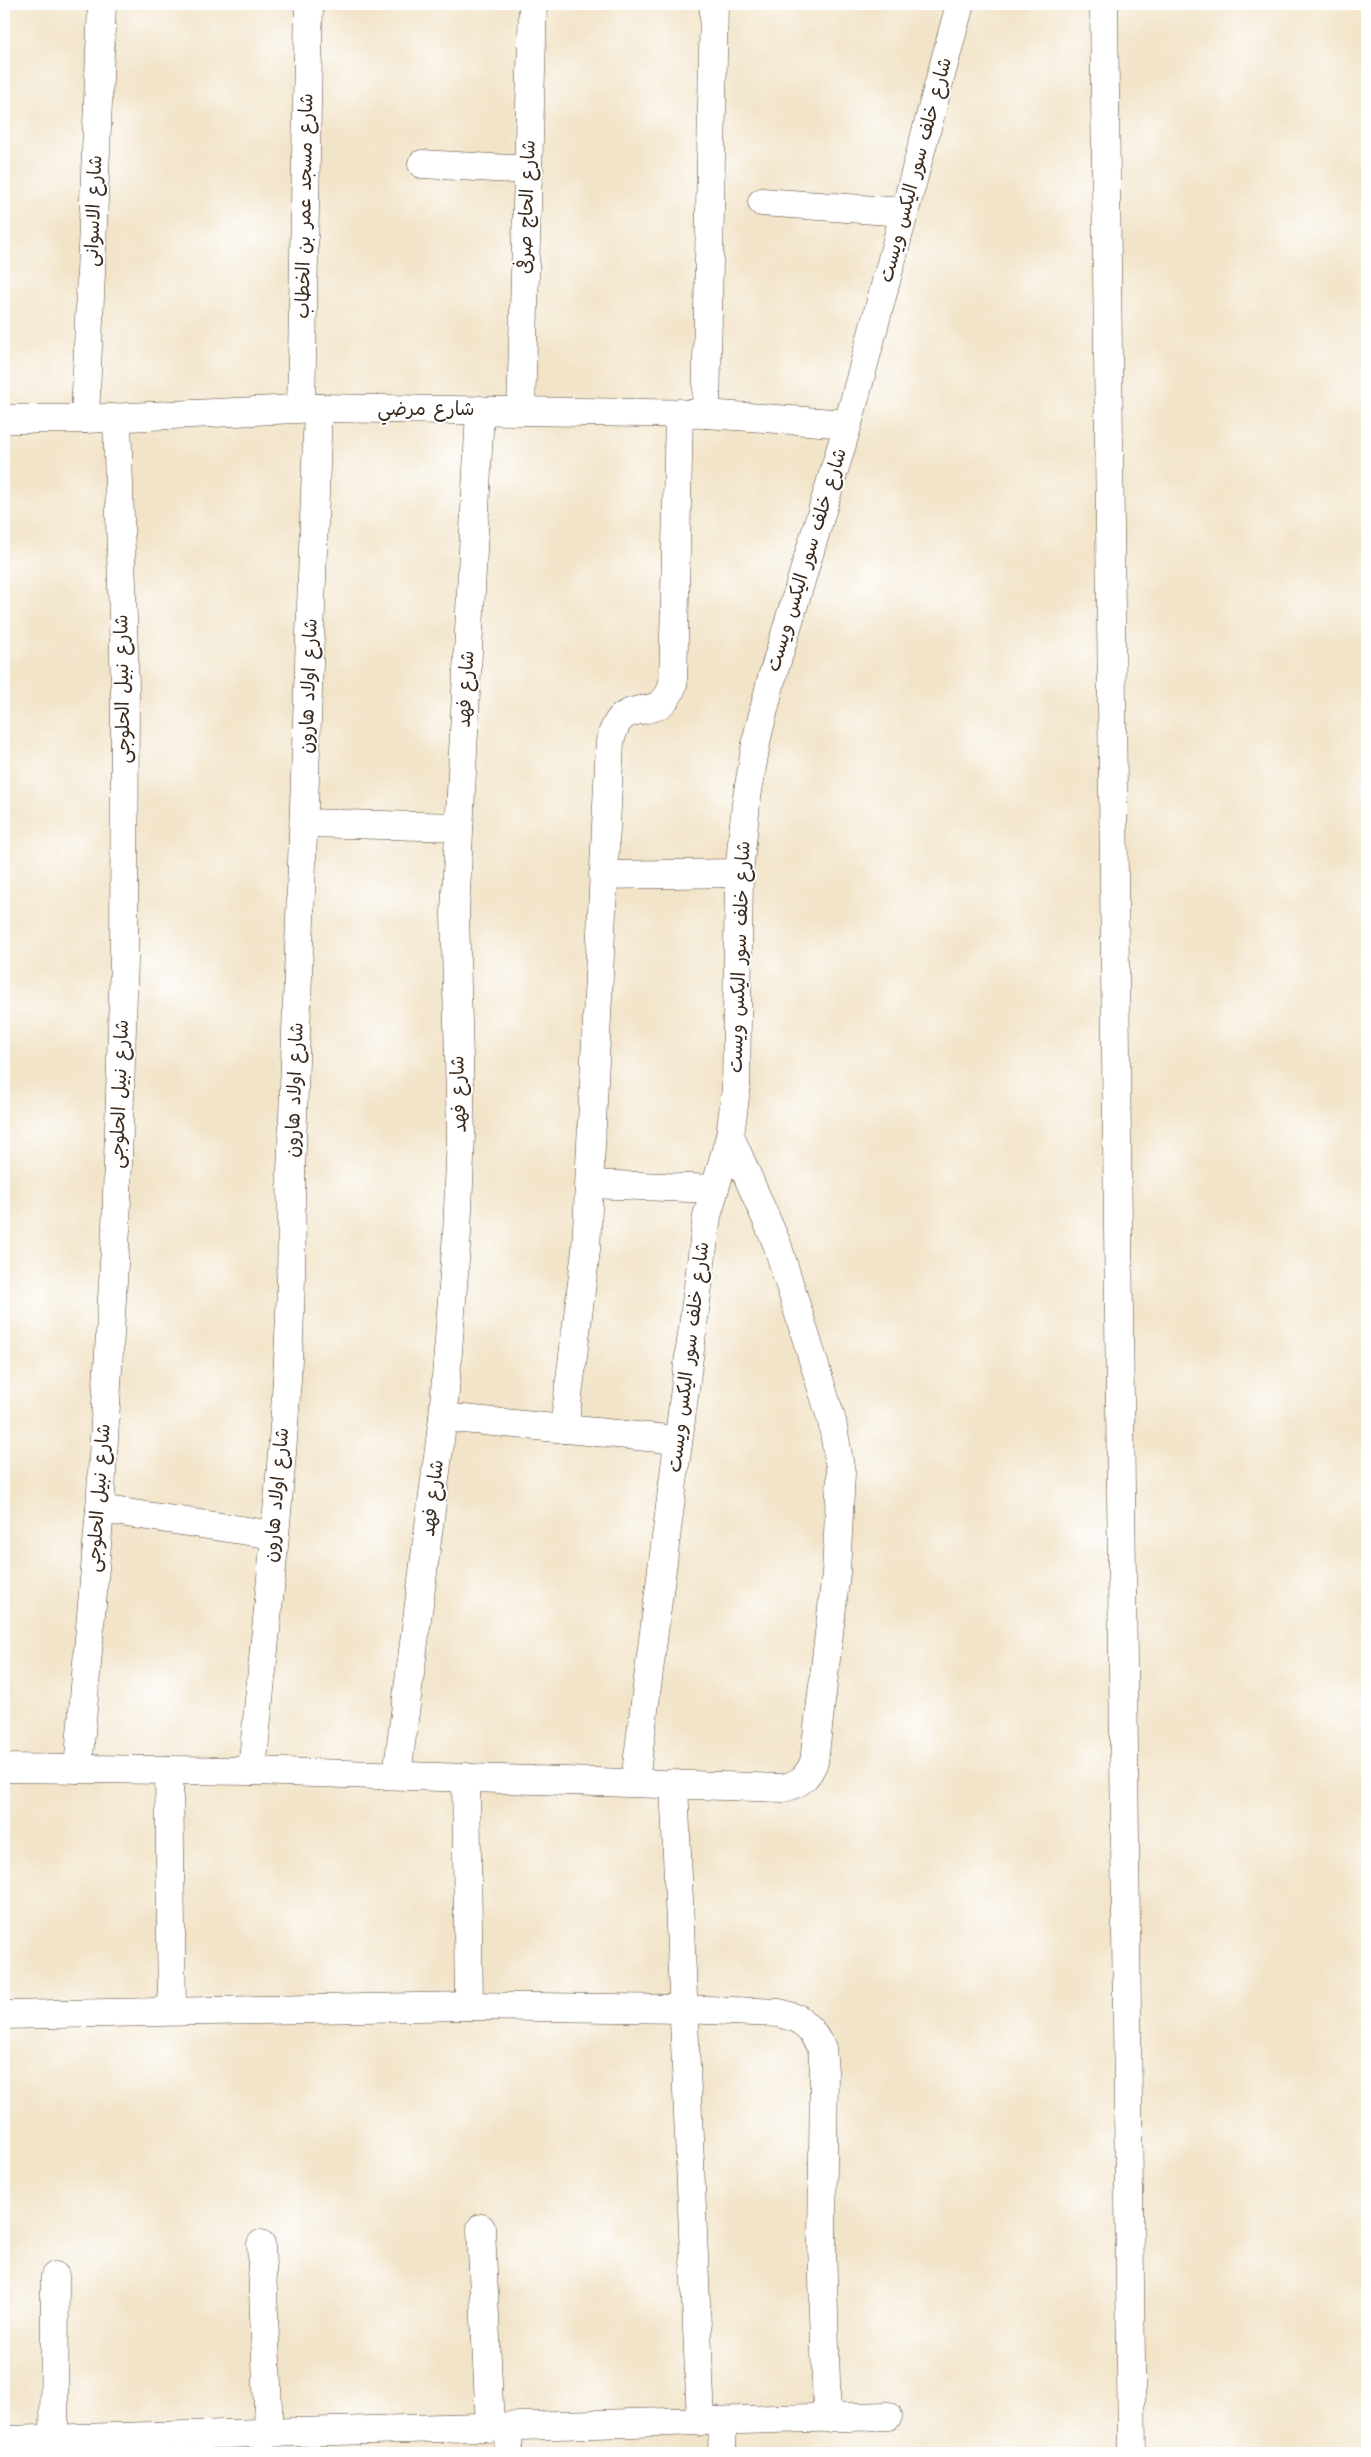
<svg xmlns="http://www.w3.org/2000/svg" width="1371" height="2457" font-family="'Architects Daughter','Playpen Sans Arabic',sans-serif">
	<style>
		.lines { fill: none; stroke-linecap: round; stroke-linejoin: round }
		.street-casing { stroke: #564638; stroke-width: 29 }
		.street { stroke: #fff; stroke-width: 28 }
		.labels { text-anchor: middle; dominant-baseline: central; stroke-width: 4; stroke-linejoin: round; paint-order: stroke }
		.street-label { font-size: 19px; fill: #3b2a1e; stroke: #fff }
	</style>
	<rect width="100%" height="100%" fill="#fff"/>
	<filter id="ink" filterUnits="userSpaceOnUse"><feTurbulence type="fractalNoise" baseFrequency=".02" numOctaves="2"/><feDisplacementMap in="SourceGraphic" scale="10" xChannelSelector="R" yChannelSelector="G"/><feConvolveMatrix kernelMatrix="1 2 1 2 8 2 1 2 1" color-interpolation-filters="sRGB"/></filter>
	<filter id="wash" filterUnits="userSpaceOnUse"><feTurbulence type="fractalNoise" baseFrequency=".0096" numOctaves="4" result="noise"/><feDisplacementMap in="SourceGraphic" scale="20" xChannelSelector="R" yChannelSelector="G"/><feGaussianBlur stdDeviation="1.12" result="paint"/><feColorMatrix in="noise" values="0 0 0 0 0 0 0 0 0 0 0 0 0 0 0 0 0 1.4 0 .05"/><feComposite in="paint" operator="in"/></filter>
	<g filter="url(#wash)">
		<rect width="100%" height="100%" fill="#f2e4c9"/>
	</g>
	<g filter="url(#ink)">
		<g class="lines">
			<g class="street-casing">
				<g id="street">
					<path d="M1104,4L1132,2453"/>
					<path d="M422,164L529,170"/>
					<path d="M762,202L904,212"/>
					<path d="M301,408L309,4"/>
					<path d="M521,410L533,4"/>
					<path d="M706,414L714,4"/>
					<path d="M4,419H85L318,408L706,414L848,424"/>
					<path d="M85,419L102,4"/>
					<path d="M305,823L459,827"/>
					<path d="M603,875L739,873"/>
					<path d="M590,1184L714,1189"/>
					<path d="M443,1417L678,1440"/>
					<path d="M564,1429L586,1250L610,742C622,688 657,730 673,685L679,413"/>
					<path d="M100,1509L274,1535"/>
					<path d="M4,1768L252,1771L783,1788C800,1784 807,1778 814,1762L836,1573L841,1473L832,1421L777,1244L730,1136"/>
					<path d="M78,1769L100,1509L116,1229L124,959L125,688L117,418"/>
					<path d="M169,1770L172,2011"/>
					<path d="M252,1771C271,1572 296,1373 291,1174L318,408"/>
					<path d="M397,1775L443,1417L457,1234L461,1134L455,913L480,410"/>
					<path d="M466,1777L469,2006"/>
					<path d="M635,1781L707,1216L730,1136L736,1089L739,873L746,803L757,738L771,681L848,424L960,4"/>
					<path d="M674,1783L701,2422"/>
					<path d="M4,2015L469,2006L683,2009L779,2013L799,2019L811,2031L822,2048L824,2071L822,2243L827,2418"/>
					<path d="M481,2228L490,2428"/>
					<path d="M261,2244L269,2432"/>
					<path d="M4,2440L888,2416"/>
					<path d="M54,2453L55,2276"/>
					<path d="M508,2453L509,2427"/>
					<path d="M722,2453L723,2422"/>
				</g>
			</g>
			<use href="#street" class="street"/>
		</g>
	</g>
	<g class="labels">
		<g class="street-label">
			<text transform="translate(916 170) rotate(-75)">شارع خلف سور اليكس ويست</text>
			<text transform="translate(305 206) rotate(-89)">شارع مسجد عمر بن الخطاب</text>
			<text transform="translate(527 207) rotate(-88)">شارع الحاج صرفى</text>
			<text transform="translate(94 211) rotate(-88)">شارع الاسوانى</text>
			<text x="426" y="409">شارع مرضي</text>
			<text transform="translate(807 560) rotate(-73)">شارع خلف سور اليكس ويست</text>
			<text transform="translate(309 686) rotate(-88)">شارع اولاد هارون</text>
			<text transform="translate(123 689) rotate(-91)">شارع نبيل الحلوجى</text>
			<text transform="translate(466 689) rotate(-87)">شارع فهد</text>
			<text transform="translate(740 957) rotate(-88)">شارع خلف سور اليكس ويست</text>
			<text transform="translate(295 1090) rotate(-88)">شارع اولاد هارون</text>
			<text transform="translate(120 1094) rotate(-88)">شارع نبيل الحلوجى</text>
			<text transform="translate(459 1094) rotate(-92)">شارع فهد</text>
			<text transform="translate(689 1357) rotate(-83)">شارع خلف سور اليكس ويست</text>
			<text transform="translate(277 1495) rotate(-85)">شارع اولاد هارون</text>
			<text transform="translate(99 1498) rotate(-86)">شارع نبيل الحلوجى</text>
			<text transform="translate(433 1498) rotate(-83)">شارع فهد</text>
		</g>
	</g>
	<rect width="1371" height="2457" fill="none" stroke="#fff" stroke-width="20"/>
</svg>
